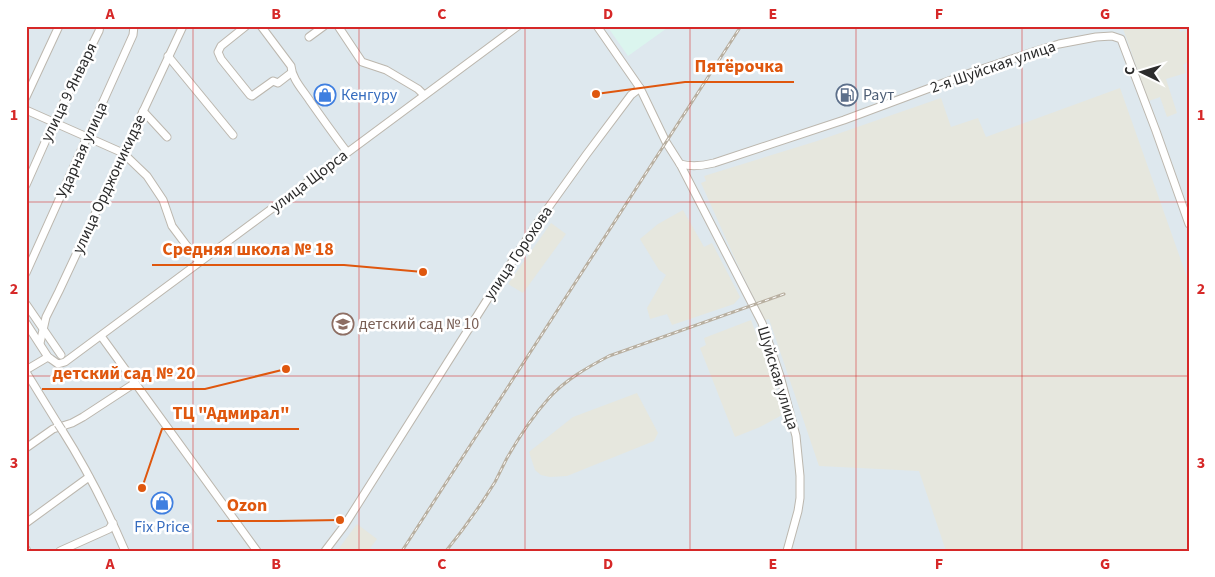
<svg xmlns="http://www.w3.org/2000/svg" width="1215" height="577" font-family="'Source Sans 3',sans-serif">
	<style>
		.industrial { fill: #e6e7de }
		.medical { fill: #dbf5ee }
		.lines { fill: none; stroke-linecap: round; stroke-linejoin: round }
		.minor-casing { stroke: #bcb7ae; stroke-width: 9 }
		.minor { stroke: #fff; stroke-width: 7 }
		.rail-casing { stroke: #b8afa0; stroke-width: 3 }
		.rail { stroke: #fff; stroke-width: 1; stroke-dasharray: 4; stroke-linecap: butt }
		.minor-bridge-casing { stroke: #bcb7ae; stroke-width: 9; stroke-linecap: butt }
		.minor-bridge { stroke: #fff; stroke-width: 7 }
		.grid { fill: none; stroke: #d62828; stroke-width: 1; stroke-opacity: 0.55 }
		.labels { text-anchor: middle; dominant-baseline: central; stroke-width: 5; stroke-linejoin: round; paint-order: stroke }
		.street-label { font-size: 16px; fill: #2c2c2c; stroke: #fff }
		.shop-label { font-size: 16px; fill: #366cbe; stroke: #fff; text-anchor: start }
		.service-label { font-size: 16px; fill: #4e5e75; stroke: #fff; text-anchor: start }
		.education-label { font-size: 16px; fill: #785e54; stroke: #fff; text-anchor: start }
		.leader { fill: none; stroke: #df570e; stroke-width: 2 }
		.callout-dot { fill: #df570e; stroke: #fff; stroke-width: 2 }
		.callout-label { font-size: 18px; text-anchor: middle; font-weight: bold; fill: #df570e; stroke: #fff; stroke-width: 5; stroke-linejoin: round; paint-order: stroke }
		.neatline { fill: none; stroke: #d62828; stroke-width: 2 }
		.grid-label { font-size: 16px; text-anchor: middle; font-weight: bold; fill: #d62828 }
	</style>
	<rect width="100%" height="100%" fill="#dee8ee"/>
	<g class="industrial">
		<path d="M1122,26H1178L1180,32L1185,30L1189,38V61L1183,65L1186,73L1166,79L1177,113L1167,117L1160,97L1149,101Z"/>
		<path d="M1120,88L1189,283V551H946L919,471L819,466L769,319L765,320L736,261L701,183L706,181L704,176L817,141L941,98L951,127L978,118L986,137Z"/>
		<path d="M683,210L704,247L712,243L740,297L734,304L672,325L667,314L650,319L647,308L666,275L659,270L640,239L658,224Z"/>
		<path d="M551,223L566,234L523,293L508,284Z"/>
		<path d="M751,320L784,409L780,411L782,415L760,427L735,437L700,348L706,345L704,338Z"/>
		<path d="M637,393L658,433L654,441L567,476L550,477L541,475L535,470L529,452L573,417Z"/>
		<path d="M357,524L377,539L370,548L372,549L371,551H337Z"/>
	</g>
	<path class="medical" d="M607,26H670L628,56Z"/>
	<g class="lines">
		<g class="minor-casing">
			<g id="minor">
				<path d="M246,26L221,46L218,52L221,59L250,95L252,96L273,81L278,83L291,73"/>
				<path d="M261,26L291,66C292,79 303,90 310,101C322,118 334,135 347,152"/>
				<path d="M338,26L362,62L386,70L418,89L424,95"/>
				<path d="M597,26L640,88L666,142L680,164L762,323L780,376L796,436L800,476V498L798,511L787,551"/>
				<path d="M309,37L324,26"/>
				<path d="M168,56L233,135"/>
				<path d="M26,97L59,26"/>
				<path d="M26,110L123,153L147,176L163,200L172,226L199,262"/>
				<path d="M143,111L167,137"/>
				<path d="M680,164C692,167 702,166 714,163L844,120L973,72L1039,50L1059,44L1096,37L1112,36L1121,39L1156,131L1189,224"/>
				<path d="M26,185L54,122L99,31L100,26"/>
				<path d="M26,273L133,35L134,26"/>
				<path d="M26,304L61,355"/>
				<path d="M26,323L48,357L51,359L58,364L65,362L518,26"/>
				<path d="M101,336L257,551"/>
				<path d="M40,343L46,317L59,291L183,26"/>
				<path d="M26,370L48,357"/>
				<path d="M26,372L58,424"/>
				<path d="M62,430C86,468 107,509 125,551"/>
				<path d="M26,448L53,429L72,423L83,417L135,383"/>
				<path d="M26,523L89,477"/>
				<path d="M26,549L27,551"/>
				<path d="M60,551L109,529L113,523"/>
				<path d="M325,551L344,526L487,300L538,222L586,155L631,95L640,88"/>
			</g>
		</g>
		<use href="#minor" class="minor"/>
		<g class="rail-casing">
			<g id="rail">
				<path d="M402,551L741,26"/>
				<path d="M446,551C464,529 480,506 495,482C499,474 503,466 507,458C519,437 533,416 549,398C565,380 588,367 609,356L784,294"/>
			</g>
		</g>
		<use href="#rail" class="rail"/>
		<g class="minor-bridge-casing">
			<path id="minor-bridge" d="M58,424L62,430"/>
		</g>
		<use href="#minor-bridge" class="minor-bridge"/>
	</g>
	<path class="grid" d="M193,26V551M359,26V551M525,26V551M690,26V551M856,26V551M1022,26V551M26,202H1189M26,376H1189"/>
	<defs>
		<g id="shop-ring" transform="scale(1.125)"><circle r="9.5" fill="#fff" stroke="#3f7fe0" stroke-width="1.5"/><path d="M-5-2.5h2.3a2.7 3.5 0 0 1 5.4 0H5L5.5 6h-11ZM-1.5-2.5h3a1.5 2.3 0 0 0-3 0Z" fill="#3f7fe0"/></g>
		<g id="fuel-ring" transform="scale(1.125)"><circle r="9.5" fill="#fff" stroke="#5c6f8a" stroke-width="1.5"/><path d="M-5.5-6h7V0h2V4h1.3V-2.5L3-4.5l.8-.8L6-3V5H2.5V1h-1V6h-7ZM-4.2-4.7v3.2H.2V-4.7Z" fill="#5c6f8a"/></g>
		<g id="school-ring" transform="scale(1.125)"><circle r="9.5" fill="#fff" stroke="#8d6e63" stroke-width="1.5"/><path d="M0-5L7-2L0 1L-7-2ZM-4 1L0 2.5L4 1V4Q0 6-4 4Z" fill="#8d6e63"/></g>
	</defs>
	<g fill-rule="evenodd">
		<use href="#shop-ring" x="325" y="95"/>
		<use href="#fuel-ring" x="847" y="95"/>
		<use href="#school-ring" x="343" y="324"/>
		<use href="#shop-ring" x="162" y="503"/>
	</g>
	<g class="labels">
		<g class="street-label">
			<text transform="translate(993 67) rotate(-19)">2-я Шуйская улица</text>
			<text transform="translate(69 92) rotate(-64)">улица 9 Января</text>
			<text transform="translate(82 150) rotate(-66)">Ударная улица</text>
			<text transform="translate(309 181) rotate(-37)">улица Щорса</text>
			<text transform="translate(109 184) rotate(-65)">улица Орджоникидзе</text>
			<text transform="translate(518 253) rotate(-56)">улица Горохова</text>
			<text transform="translate(778 378) rotate(73)">Шуйская улица</text>
		</g>
		<g class="shop-label">
			<text x="341" y="95">Кенгуру</text>
			<text x="162" y="527" text-anchor="middle">Fix Price</text>
		</g>
		<g class="service-label">
			<text x="863" y="95">Раут</text>
		</g>
		<g class="education-label">
			<text x="359" y="324">детский сад № 10</text>
		</g>
	</g>
	<path class="leader" d="M596 94L685 82H794M423 272L344 265H152M286 369L205 389H42M142 488L162 429H299M340 520L278 521H217"/>
	<g class="callout-dot">
		<circle cx="596" cy="94" r="5"/>
		<circle cx="423" cy="272" r="5"/>
		<circle cx="286" cy="369" r="5"/>
		<circle cx="142" cy="488" r="5"/>
		<circle cx="340" cy="520" r="5"/>
	</g>
	<g class="callout-label">
		<text x="739" y="72">Пятёрочка</text>
		<text x="248" y="255">Средняя школа № 18</text>
		<text x="124" y="379">детский сад № 20</text>
		<text x="231" y="419">ТЦ "Адмирал"</text>
		<text x="247" y="511">Ozon</text>
	</g>
	<rect width="1215" height="577" fill="none" stroke="#ffffff" stroke-width="55"/>
	<g transform="translate(1142 72) rotate(275)" stroke="#ffffff" stroke-width="4" paint-order="stroke">
	<path d="M0-4L9 19L0 12L-9 19Z" fill="#2c2c2c"/>
	<text y="-8" font-size="14" font-weight="bold" text-anchor="middle" fill="#2c2c2c">С</text>
	</g>
	<rect x="28" y="28" width="1160" height="522" class="neatline"/>
	<g class="grid-label">
		<text x="110" y="19">A</text>
		<text x="276" y="19">B</text>
		<text x="442" y="19">C</text>
		<text x="608" y="19">D</text>
		<text x="773" y="19">E</text>
		<text x="939" y="19">F</text>
		<text x="1105" y="19">G</text>
		<text x="14" y="120">1</text>
		<text x="1201" y="120">1</text>
		<text x="14" y="294">2</text>
		<text x="1201" y="294">2</text>
		<text x="14" y="468">3</text>
		<text x="1201" y="468">3</text>
		<text x="110" y="569">A</text>
		<text x="276" y="569">B</text>
		<text x="442" y="569">C</text>
		<text x="608" y="569">D</text>
		<text x="773" y="569">E</text>
		<text x="939" y="569">F</text>
		<text x="1105" y="569">G</text>
	</g>
</svg>
